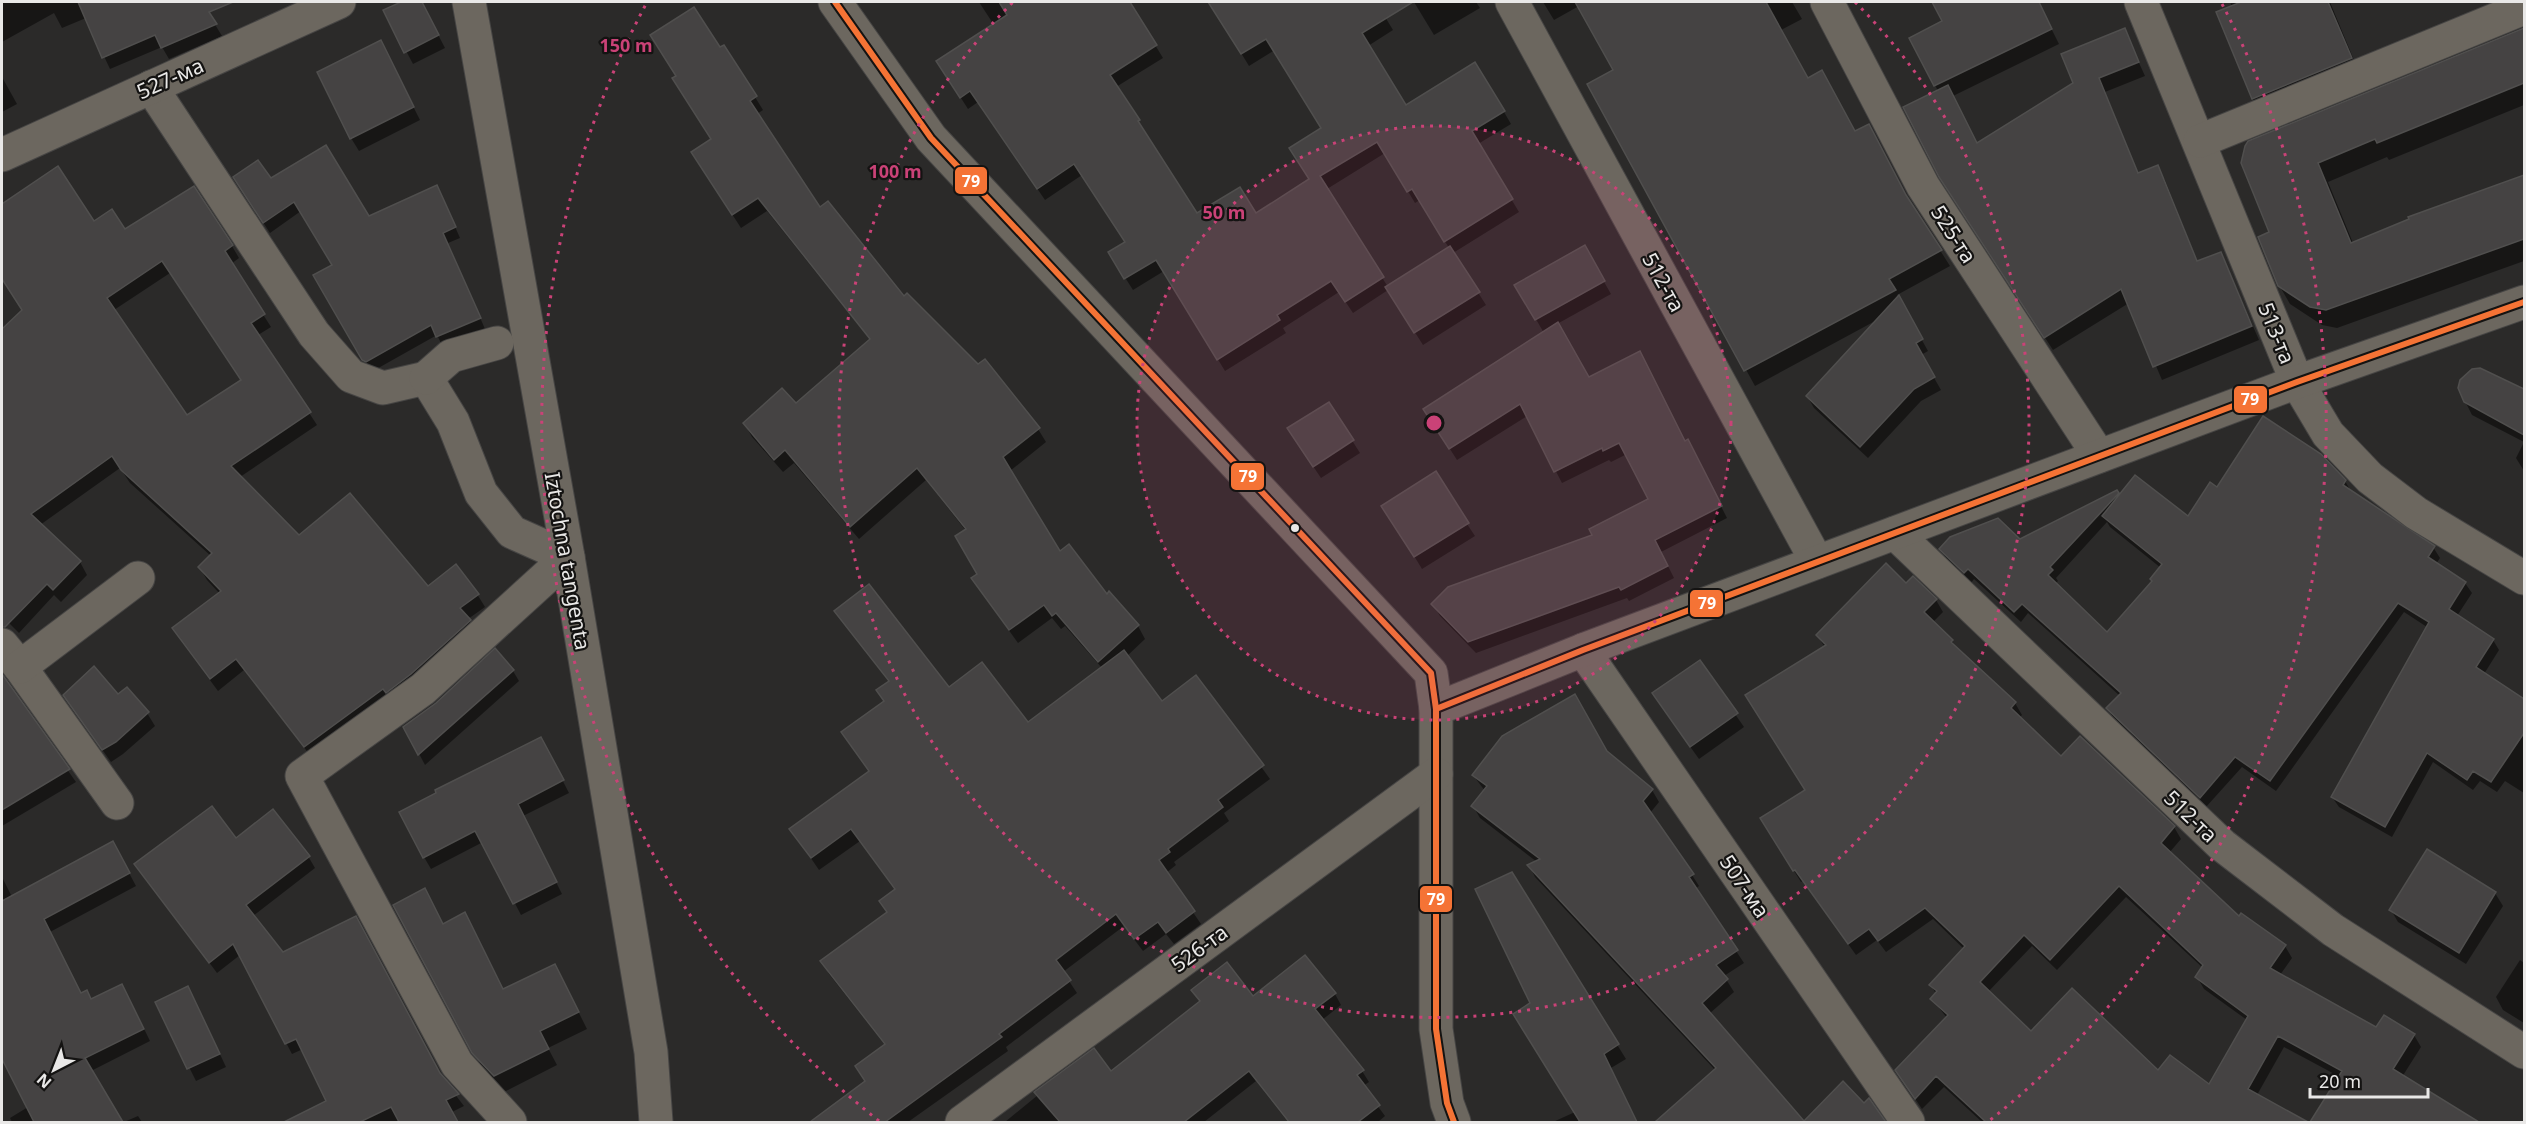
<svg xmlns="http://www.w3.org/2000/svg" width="2526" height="1124" font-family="'Noto Sans',sans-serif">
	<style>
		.shadow { fill: #0007; fill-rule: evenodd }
		.building { fill: #454343; stroke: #504f4e; stroke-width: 1.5; fill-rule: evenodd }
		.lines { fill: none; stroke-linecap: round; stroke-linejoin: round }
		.minor-casing { stroke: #464544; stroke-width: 35 }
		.minor { stroke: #6c675f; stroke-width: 33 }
		.bus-1-casing { stroke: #141312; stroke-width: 10 }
		.bus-1 { stroke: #f57335; stroke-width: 6 }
		.ring { fill: none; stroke: #ca4277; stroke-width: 3; stroke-dasharray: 3 6 }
		.bus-dot { fill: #e9e8e7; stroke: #141312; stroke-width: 2 }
		.labels { text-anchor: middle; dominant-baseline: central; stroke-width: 4.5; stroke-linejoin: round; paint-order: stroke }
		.street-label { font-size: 21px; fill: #e9e8e7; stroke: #141312 }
		.centre { fill: #ca4277; stroke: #141312; stroke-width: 3 }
		.ring-label { font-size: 18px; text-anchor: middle; font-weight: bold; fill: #ca4277; stroke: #141312; stroke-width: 4.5; stroke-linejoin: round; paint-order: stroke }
		.line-badge { stroke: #141312; stroke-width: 2 }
		.badge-label { font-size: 16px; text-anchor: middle; font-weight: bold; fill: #fff }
	</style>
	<rect width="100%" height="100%" fill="#2b2a29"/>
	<g class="shadow">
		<path d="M2,2H225L208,13L222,36L169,59L162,47L110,69L86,18L62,28L54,13L2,42Z"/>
		<path d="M405,2H421L445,48L413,64L385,11Z"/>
		<path d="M979,2H1129L1163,58L1116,87L1197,215H1255L1311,180L1323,129L1275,50L1249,66L1210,2H1277L1292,25L1331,2H1376L1393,30L1368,46L1405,107L1504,112L1511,124L1478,144L1519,212L1453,253L1486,305L1423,345L1388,290L1353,313L1339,292L1283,328L1286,333L1225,371L1164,271L1133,290L1117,265L1126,243L1082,175L1045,200L978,102L968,109L945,73L994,25ZM1385,153L1415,203L1420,200L1449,248L1388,287L1327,189Z"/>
		<path d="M1414,2H1476L1480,8L1434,35Z"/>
		<path d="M1543,2H1792L1802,19L1781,30L1808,79L1855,132L1910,203L1950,266L1897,295L1928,351L1921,355L1941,390L1921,401L1868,458L1814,408L1807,396L1877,320L1755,386L1589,85L1615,71L1579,6L1554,20Z"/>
		<path d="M1940,2H2038L2059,44L1953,96L1977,145L2075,83L2124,30L2145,76L2105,92L2139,175L2157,167L2165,180L2198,263L2221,253L2259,340L2162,380L2129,303L2053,350L1949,190L1938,91L1911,38L1944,22L1935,4Z"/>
		<path d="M2230,2H2330L2361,77L2264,117L2253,99L2218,13L2232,7Z"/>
		<path d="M2524,30V105L2389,160L2387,157L2328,182L2353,243L2411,220L2410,218L2524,176V261L2337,328L2322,325L2290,304L2279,285L2271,233L2249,143Z"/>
		<path d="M720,49L755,97L763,110L757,114L819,210L904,298L1038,429L1046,442L1010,471L1060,553L1138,626L1145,639L1126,657L1162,703L1196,677L1270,779L1224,813L1229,821L1174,862L1176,865L1166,873L1201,924L1174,944L1166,934L1143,951L1124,926L1063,972L1077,993L1006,1047L1008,1051L908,1122H821L818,1118L866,1082L885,1045L829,974L822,961L888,913L896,890L860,841L819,870L791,829L870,772L843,732L884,702L878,691L889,682L836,611L948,689L1028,724L1102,668L1065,626L1061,629L1052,618L1018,643L972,579L979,574L966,531L926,480L859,539L794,463L783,472L752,437L744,423L796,405L871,341L767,211L741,228L701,166L713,140Z"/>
		<path d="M387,55L420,120L359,151L351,138Z"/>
		<path d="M2,77L17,104L2,112Z"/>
		<path d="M57,169L94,223L125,231L232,246L239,258L231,264L271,327L258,335L317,425L240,477L299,537L427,588L477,594L485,607L468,619L477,634L313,759L244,670L218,691L181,641L174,629L220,594L207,580L200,568L211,556L130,483L120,468L40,525L80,562L87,575L61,602L54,595L19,633L2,616V331L23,311L2,279V206ZM170,273L242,381L187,417L114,310Z"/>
		<path d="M270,180L368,218L442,197L460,238L448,243L485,329L443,347L437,335L373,371L370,370L315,276L334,266L301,211L270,233L241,188Z"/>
		<path d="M1584,247L1611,294L1557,324L1589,379L1685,442L1694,453L1727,518L1661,552L1674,578L1629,601L1627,598L1476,653L1440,616L1433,604L1594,536L1650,499L1627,454L1611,462L1609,460L1562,483L1527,416L1457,460L1432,421L1544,333L1516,285Z"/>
		<path d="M2480,370L2524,391V471L2516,458L2524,442L2472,415L2465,401Z"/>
		<path d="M1329,404L1360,453L1321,478L1296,441Z"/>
		<path d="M2345,481L2352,493L2433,547L2440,558L2436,564L2465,583L2472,593L2457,616L2493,640L2499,650L2484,674L2524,700V793L2505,781L2497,792L2480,781L2473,790L2433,762L2392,837L2339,807L2332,797L2427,627L2404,612L2276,791L2242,767L2206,807L2114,719L2108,709L2120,696L2028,613L2021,622L1974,579L1971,583L1947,560L1941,549L2020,541L2117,492L2120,497L2188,518L2217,489ZM2107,522L2110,527L2161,568L2153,583L2107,634L2055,584L2058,581L2056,578Z"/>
		<path d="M1391,518L1467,524L1475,536L1422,569Z"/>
		<path d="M1913,578L1936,600L1943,612L1933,622L1952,641L1956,648L2015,703L2022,715L2019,718L2061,758L2174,827L2181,839L2169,853L2239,919L2285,946L2292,958L2280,975L2377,1029L2414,1035L2421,1047L2402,1077L2476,1122H2312L2340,1077L2284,1047L2257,1095L2305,1122H1982L1944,1087L1922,1109L1904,1082L1947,1018L1932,999L1936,994L1931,985L1964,949L1933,919L1886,952L1877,940L1856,955L1803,881L1801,882L1768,830L1806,790L1825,648L1818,636L1906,585ZM2126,897L2203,968L2197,977L2204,989L2247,1020L2210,1087L2032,1033L1988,992L2032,946L2057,970Z"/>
		<path d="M1699,662L1744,727L1699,759L1661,706Z"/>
		<path d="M513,671L519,681L425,765L405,727Z"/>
		<path d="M2,678L76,782L2,826Z"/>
		<path d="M118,696L147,713L155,726L123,754L111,762L72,707Z"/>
		<path d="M547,750L569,793L523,816L562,894L521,915L483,842L431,869L424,857Z"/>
		<path d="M1606,752L1652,790L1659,802L1650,813L1692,875L1699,886L1695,889L1744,963L1724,976L1734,992L1709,1014L1804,1122H1671L1666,1114L1716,1071L1535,877L1529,865L1537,862L1480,818L1473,806L1485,791L1473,775Z"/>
		<path d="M235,840L308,856L315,868L253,916L282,954L440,1075L464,1106L452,1112L457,1122H302L299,1116L328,1102L303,1049L292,1054L240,955L217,973L136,864Z"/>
		<path d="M113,843L136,886L50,932L81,995L91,1001L129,998L150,1041L91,1071L121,1122H12L10,1118L28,1107L2,1055V1002L6,1000L2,991V877L12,897Z"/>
		<path d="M2428,851L2495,893L2503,906L2466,964L2398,922L2391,910Z"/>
		<path d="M1511,874L1626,1059L1611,1068L1636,1122H1553L1575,1112L1532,1004Z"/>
		<path d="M443,925L474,930L504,991L563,981L587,1029L548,1048L557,1065L504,1092L483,1069L474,1052Z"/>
		<path d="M2520,960L2524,963V1023L2503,1010L2496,997Z"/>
		<path d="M1193,990L1252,998L1335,994L1341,1005L1322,1020L1362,1071L1369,1082L1363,1086L1385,1116L1378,1122H1288L1256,1081L1204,1122H1005L1038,1095L1111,1073L1201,1002Z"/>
		<path d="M195,1001L226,1067L196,1081L157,1003Z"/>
		<path d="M1843,1084L1864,1105L1868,1100L1884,1122H1805Z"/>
		<path d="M138,1116L142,1122H124Z"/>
	</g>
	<g class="building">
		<path d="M78,2H233L209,12L217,24L161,48L155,35L102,58Z"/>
		<path d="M401,2H422L439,35L404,53L383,10Z"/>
		<path d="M999,2H1130L1157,45L1110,75L1140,120L1138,121L1197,213L1240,187L1256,213L1309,179L1289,148L1321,128L1266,39L1241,54L1208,2H1413L1362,33L1406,105L1475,62L1505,111L1472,131L1513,199L1444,242L1412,189L1407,192L1377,142L1320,176L1384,277L1345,302L1331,281L1277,315L1280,320L1217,360L1156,260L1124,279L1108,252L1125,242L1074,164L1037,189L970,91L960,98L936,61L1007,15Z"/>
		<path d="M1575,2H1766L1808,78L1822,70L1855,131L1869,124L1906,195L1942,250L1889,279L1896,290L1744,371L1587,84L1613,70Z"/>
		<path d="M1932,2H2039L2052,29L1934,86L1909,38L1942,21Z"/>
		<path d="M2241,2H2328L2352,58L2252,99L2216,12Z"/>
		<path d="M694,7L720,47L724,45L757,96L750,101L820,207L828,201L904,296L907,293L978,364L985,359L1040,428L1003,457L1060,551L1069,544L1107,594L1109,591L1139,625L1098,662L1056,613L1052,616L1044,605L1009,630L971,578L977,574L955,536L966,529L917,468L850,527L785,450L774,460L743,423L782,388L796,403L870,339L758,198L732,215L691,152L711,139L672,78L676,76L650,35Z"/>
		<path d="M2125,28L2139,62L2099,78L2138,173L2158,165L2197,261L2221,252L2252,326L2153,367L2121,289L2044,338L1939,177L1903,107L1948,85L1977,143L2073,83L2061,54Z"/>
		<path d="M2524,28V83L2377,143L2375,139L2318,163L2351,243L2409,219L2408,217L2524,175V239L2326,310L2310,307L2278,286L2258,237L2269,232L2241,163L2245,146L2248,141Z"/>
		<path d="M381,40L414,107L350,139L317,72Z"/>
		<path d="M326,145L369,216L437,185L456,227L443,233L481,318L436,337L431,325L366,362L362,360L313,275L332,265L294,202L263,223L233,177L258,160L271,178Z"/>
		<path d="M58,166L94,221L112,209L125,229L194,186L233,245L225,251L265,314L251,323L311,412L231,466L299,535L350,493L428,586L456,564L479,594L460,608L471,620L411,674L386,693L383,689L304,747L236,659L210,679L172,628L221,591L198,567L212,553L121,470L112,456L31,514L81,561L53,590L47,584L5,627H2V329L22,310L2,279V204ZM162,261L241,380L187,415L107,298Z"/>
		<path d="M1585,245L1605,281L1535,320L1514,285Z"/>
		<path d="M1450,246L1480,292L1414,333L1385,287Z"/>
		<path d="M1899,295L1923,339L1916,343L1935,377L1914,389L1860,447L1806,396Z"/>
		<path d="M1558,322L1589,377L1640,351L1685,441L1688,439L1722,506L1655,540L1668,566L1621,590L1619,587L1468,642L1431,604L1448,587L1592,535L1589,529L1648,499L1619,443L1603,451L1602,448L1554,472L1520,404L1449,449L1423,409Z"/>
		<path d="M2480,368L2524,389V435L2464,402L2458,388L2460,380L2472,369Z"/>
		<path d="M1329,402L1354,440L1313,467L1287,428Z"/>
		<path d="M2263,416L2321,454L2346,480L2343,485L2435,546L2428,557L2466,582L2449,609L2494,639L2476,667L2524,699V733L2491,782L2473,771L2467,780L2427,753L2385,827L2331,797L2429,622L2398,603L2270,781L2235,757L2200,798L2106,708L2121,693L2022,604L2014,612L1968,569L1964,573L1939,549L1950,537L1998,518L2020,539L2117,490L2119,493L2050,567L2053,570L2048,575L2107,632L2152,581L2150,579L2162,564L2102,516L2135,475L2188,516L2210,482L2217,487Z"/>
		<path d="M1436,471L1469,523L1414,557L1381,506Z"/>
		<path d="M1886,563L1906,583L1913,576L1937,599L1924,612L1953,640L1951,642L2016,702L2011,708L2061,756L2080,736L2175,826L2161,843L2239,916L2241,913L2286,945L2270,968L2376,1027L2384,1015L2415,1034L2393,1069L2479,1122H2310L2342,1071L2278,1036L2248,1089L2308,1122H1986L1936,1076L1915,1099L1895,1070L1948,1015L1930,999L1937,991L1929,985L1965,946L1925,908L1878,941L1869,929L1848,944L1795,870L1793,871L1760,818L1805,790L1745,695L1826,645L1816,635ZM2119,886L2203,965L2195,977L2248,1016L2209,1084L2170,1055L2158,1070L2072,988L2031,1031L1980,982L2024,935L2050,960Z"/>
		<path d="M869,584L949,687L982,662L1028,722L1124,650L1162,701L1196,675L1264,765L1218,800L1223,807L1168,849L1170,852L1159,860L1195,911L1166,933L1158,922L1134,939L1116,914L1056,960L1071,980L999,1034L1002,1037L885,1122H810L865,1081L855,1066L885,1044L820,961L887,912L879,901L895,889L851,829L811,858L789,829L869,771L841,732L884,701L876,690L889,681L834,611Z"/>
		<path d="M495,648L514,670L418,755L403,727L436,703Z"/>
		<path d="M1700,660L1738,713L1690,747L1652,693Z"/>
		<path d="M94,666L118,694L127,687L149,712L116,742L102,750L63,695Z"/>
		<path d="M2,674L70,769L2,810Z"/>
		<path d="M1575,694L1607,751L1653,789L1643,801L1694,874L1689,877L1738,950L1716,965L1728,979L1702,1003L1804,1121L1843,1081L1864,1103L1869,1098L1886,1122H1655L1716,1068L1527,865L1540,859L1471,806L1487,786L1472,775L1502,736Z"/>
		<path d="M541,737L564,780L518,804L557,882L513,904L475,831L423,858L399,812L436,793L435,790Z"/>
		<path d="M212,806L236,838L273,809L310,856L246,905L283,952L356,916L440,1073L459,1094L446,1100L458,1122H399L391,1107L360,1122H284L326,1101L296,1039L285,1044L233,944L209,963L134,864Z"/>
		<path d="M113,841L130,873L44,919L81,993L87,990L91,999L122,984L144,1029L85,1058L123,1122H34L2,1059V901Z"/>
		<path d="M2427,849L2496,892L2459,953L2389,910Z"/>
		<path d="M1512,872L1619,1044L1604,1054L1637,1122H1580L1513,1014L1530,1003L1475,889Z"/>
		<path d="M425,888L443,924L465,912L503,989L555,964L579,1012L540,1031L549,1049L494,1076L472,1053L393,905Z"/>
		<path d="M1305,955L1336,993L1315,1009L1364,1070L1357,1075L1380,1105L1358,1122H1289L1249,1071L1184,1122H1060L1034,1092L1094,1048L1111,1071L1200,1001L1191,990L1227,962L1253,996Z"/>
		<path d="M188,986L220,1054L187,1069L155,1002Z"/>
	</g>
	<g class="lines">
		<g class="minor-casing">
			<g id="minor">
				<path d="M469,2L568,557L651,1052L656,1122"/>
				<path d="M835,2L931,138L1431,673L1436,709V1029L1447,1103L1454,1122"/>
				<path d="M1512,2L1817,562"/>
				<path d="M1827,2L1923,186L2099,456"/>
				<path d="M2141,2L2297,382L2328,434L2370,478L2416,513L2524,578"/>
				<path d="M151,87L314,334L351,376L383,388L426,378L453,422L481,493L512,532L568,557L423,689L302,776L457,1064L510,1122"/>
				<path d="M2200,141L2524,8"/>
				<path d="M2,155L339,2"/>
				<path d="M426,378L451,356L497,343"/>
				<path d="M1895,533L2222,845L2333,930L2524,1052"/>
				<path d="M2,645L20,667L117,803"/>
				<path d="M1583,650L1908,1122"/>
				<path d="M20,667L138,578"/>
				<path d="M1436,709L1583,650L2297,382L2524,302"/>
				<path d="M962,1122L1436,774"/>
			</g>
		</g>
		<use href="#minor" class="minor"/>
		<g class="bus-1-casing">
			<g id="bus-1">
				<path d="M835,2L931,138L1431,673L1436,709V1029L1447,1103L1454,1122"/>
				<path d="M1436,709L1583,650L2297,382L2524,302"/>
			</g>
		</g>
		<use href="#bus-1" class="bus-1"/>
	</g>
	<circle cx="1434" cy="423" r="297" fill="#ca4277" fill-opacity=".12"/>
	<g class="ring">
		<circle cx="1434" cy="423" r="297"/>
		<path d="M1855 2A595 595 0 1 1 1013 2"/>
		<path d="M879 1121A892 892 0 0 1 646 4M2222 4A892 892 0 0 1 1989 1121"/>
	</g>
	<circle class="bus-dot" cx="1295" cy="528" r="5"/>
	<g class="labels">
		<g class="street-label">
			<text transform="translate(170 78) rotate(-24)">527-ма</text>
			<text transform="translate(1954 234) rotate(57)">525-та</text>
			<text transform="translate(1664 282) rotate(61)">512-та</text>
			<text transform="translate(2277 333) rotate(68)">513-та</text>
			<text transform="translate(568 561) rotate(80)">Iztochna tangenta</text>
			<text transform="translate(2191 816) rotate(44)">512-та</text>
			<text transform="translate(1745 886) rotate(56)">507-ма</text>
			<text transform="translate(1199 948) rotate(-36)">526-та</text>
		</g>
	</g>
	<circle cx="1434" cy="423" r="9" class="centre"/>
	<g class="ring-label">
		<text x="626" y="52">150 m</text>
		<text x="895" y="178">100 m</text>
		<text x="1224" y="219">50 m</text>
	</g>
	<g class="line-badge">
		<rect x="954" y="166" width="34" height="29" rx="6" fill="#f57335"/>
		<rect x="2233" y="385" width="35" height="29" rx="6" fill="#f57335"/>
		<rect x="1230" y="462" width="35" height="29" rx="6" fill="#f57335"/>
		<rect x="1689" y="589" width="35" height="29" rx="6" fill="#f57335"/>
		<rect x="1419" y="885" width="34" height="28" rx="6" fill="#f57335"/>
	</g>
	<g class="badge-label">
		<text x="971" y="187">79</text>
		<text x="2250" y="405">79</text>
		<text x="1248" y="482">79</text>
		<text x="1707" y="609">79</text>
		<text x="1436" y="905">79</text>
	</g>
	<rect width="2526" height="1124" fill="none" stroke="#e9e8e7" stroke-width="6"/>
	<g transform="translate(54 1070) rotate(222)" stroke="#141312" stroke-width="4.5" paint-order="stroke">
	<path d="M0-4.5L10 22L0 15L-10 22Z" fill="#e9e8e7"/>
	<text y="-9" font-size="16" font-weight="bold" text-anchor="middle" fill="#e9e8e7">N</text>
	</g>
	<path d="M2310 1088v9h118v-9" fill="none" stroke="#e9e8e7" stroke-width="3"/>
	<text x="2319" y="1088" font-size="18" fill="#e9e8e7" stroke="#141312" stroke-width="4.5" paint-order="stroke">20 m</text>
</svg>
